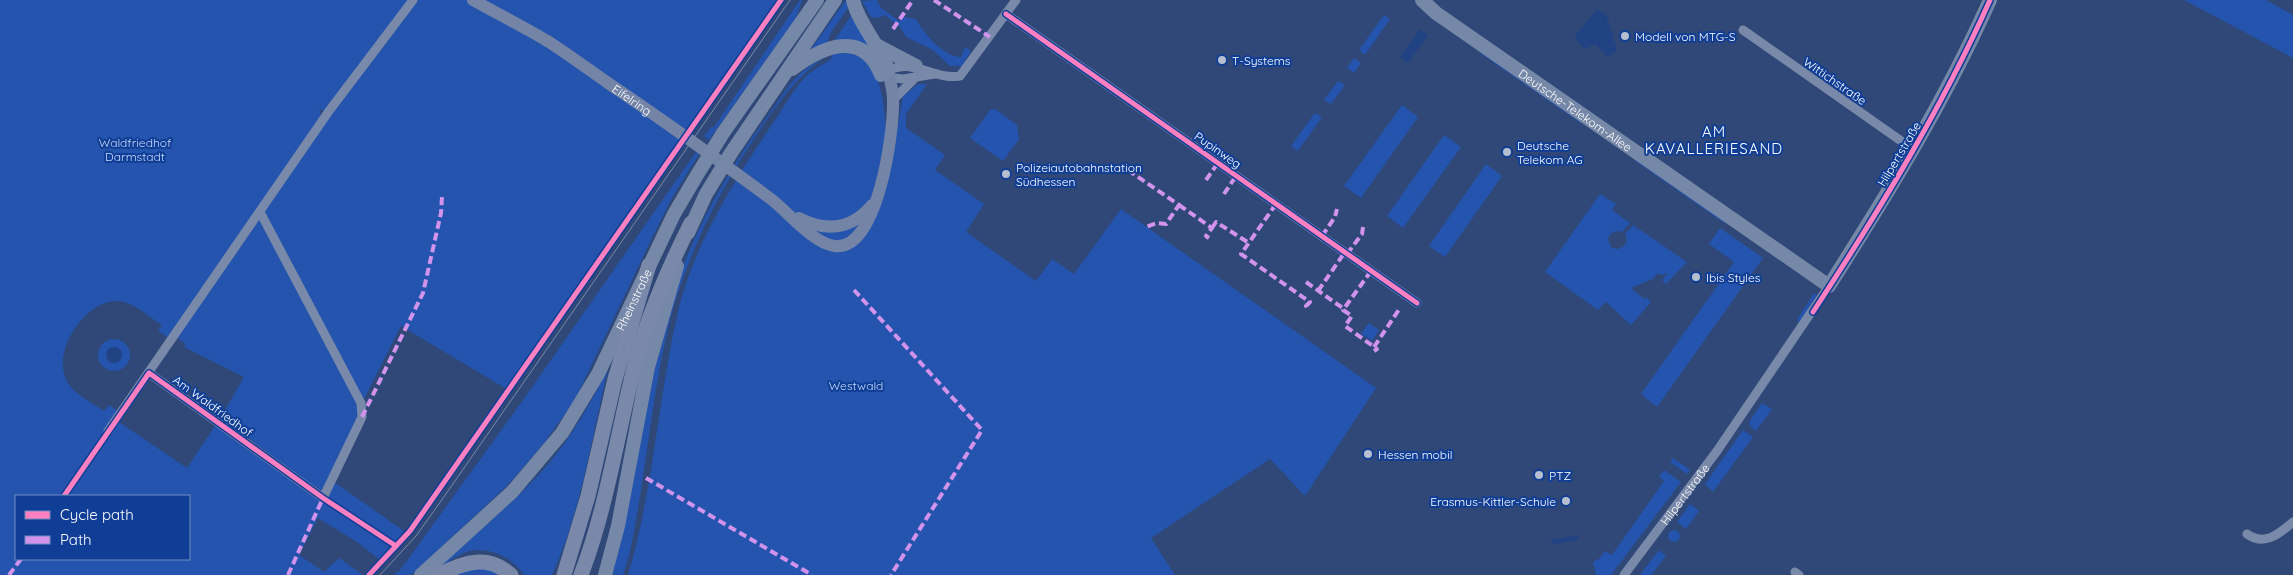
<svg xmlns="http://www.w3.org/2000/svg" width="2293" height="575" font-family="Quicksand,sans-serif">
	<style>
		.green { fill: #2454ad; fill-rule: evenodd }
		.water { fill: #214383 }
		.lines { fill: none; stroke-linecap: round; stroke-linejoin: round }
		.minor { stroke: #7889a9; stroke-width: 9 }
		.secondary { stroke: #7384a6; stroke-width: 12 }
		.primary { stroke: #7688a7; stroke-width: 14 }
		.motorway { stroke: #7a89a9; stroke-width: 15 }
		.tram { stroke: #7a89a9; stroke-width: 1 }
		.quiet { stroke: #d193ec; stroke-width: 4; stroke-dasharray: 8 4; stroke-linecap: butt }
		.cycleway-casing { stroke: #103e96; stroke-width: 8 }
		.cycleway { stroke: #ff80c0; stroke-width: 5 }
		.poi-dot { fill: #b6bfcf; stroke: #103e96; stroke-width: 2 }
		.labels { text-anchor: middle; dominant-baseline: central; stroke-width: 4; stroke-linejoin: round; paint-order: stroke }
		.poi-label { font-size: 12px; fill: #fff; stroke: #103e96; text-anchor: start }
		.street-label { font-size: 12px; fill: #fff; stroke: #103e96 }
		.park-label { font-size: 12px; fill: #c7dbfe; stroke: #103e96 }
		.quarter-label { font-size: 15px; letter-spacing: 1px; fill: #fff; stroke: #103e96 }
	</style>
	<rect width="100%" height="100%" fill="#2f4877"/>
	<g class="green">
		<path d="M0,0H778L510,391L401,326L365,397L331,480L404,531L394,543L323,496L221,417L244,377L184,347L186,344L176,337L330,116L319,108L321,116L169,338L158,331L162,325C149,317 135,303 119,301C86,298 49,353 68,383C75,395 93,403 104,411L109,405L118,411L119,422L187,468L217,423L392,546L380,560L357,542L318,518L299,555L324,572L339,558L363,575H0ZM16,496H189V559H16Z"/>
		<path d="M800,0H802L796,18L709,140L704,136L711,127H714Z"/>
		<path d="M846,0H849L850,5L830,34L827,43L811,49Z"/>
		<path d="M877,0L881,8L899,21L904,17L916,19C923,33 944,57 961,57L965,47L971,51L962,66H950L933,50L906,37L900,27L885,15L878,18L871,17L862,1Z"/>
		<path d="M2184,0H2266L2293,15V58Z"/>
		<path d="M853,13L876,49L834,41Z"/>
		<path d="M1384,15L1390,19L1365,55L1359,50Z"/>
		<path d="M832,52C838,52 846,51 851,53C882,61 884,105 886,130L896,136L903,96L918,84H927L906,114V128L945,155L935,170L984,204L966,232L1036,281L1052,259L1074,274L1121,209L1376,388L1305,496L1270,459L1151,538L1175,575H628C654,488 658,396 679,307C696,241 736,178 773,123C784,107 793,90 806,76C813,69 823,65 831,59Z"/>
		<path d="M1481,52L1582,123V124L1480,53Z"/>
		<path d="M1354,58L1361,63L1354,73L1347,68Z"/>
		<path d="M823,59C793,79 774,109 754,139C717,194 687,256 670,320C651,397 646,478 629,556L623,575H612C632,507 639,437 653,367C670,278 711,194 764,121C781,98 795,70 823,59Z"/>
		<path d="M1338,81L1345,85L1331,104L1324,100Z"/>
		<path d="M1402,105L1418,117L1361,198L1344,186Z"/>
		<path d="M995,109L1017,125L1019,139L1003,161L970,138L990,110Z"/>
		<path d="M1315,113L1322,117L1298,151L1291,146Z"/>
		<path d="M1444,135L1461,147L1403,228L1387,216Z"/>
		<path d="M696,152L699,154L673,196L652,238L575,400L541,447L507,486L411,575H394L401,569L523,400Z"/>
		<path d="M1636,159L1725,220L1724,223L1634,160Z"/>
		<path d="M1486,164L1502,176L1445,257L1429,246Z"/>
		<path d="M1600,194L1616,204L1612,210L1630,223L1622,232L1616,231L1610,234L1608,240L1612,248L1619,249L1624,246L1627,240L1625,234L1633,225L1687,262L1666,284L1662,280L1668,273L1661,275L1658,273L1653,279L1631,288L1644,299L1646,297L1651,302L1631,325L1606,302L1598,310L1545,272Z"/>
		<path d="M1720,228L1763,258L1657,407L1641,394L1734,262L1709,244Z"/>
		<path d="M1814,293L1817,295L1800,322L1797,320Z"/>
		<path d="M1369,323L1379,330L1372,341L1361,334Z"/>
		<circle cx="114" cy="355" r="16"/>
		<path d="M608,369C592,436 581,512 552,575H524C513,557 485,544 464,553C456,556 448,562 440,567C476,532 516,502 549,463C573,435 591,402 608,369Z"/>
		<path d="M1762,403L1772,409L1756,431L1751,427L1749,422Z"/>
		<path d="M1743,430L1753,437L1713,492L1705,484Z"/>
		<path d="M1673,458L1690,470L1687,474L1670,462Z"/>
		<path d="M1664,470L1681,482L1611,575H1596L1593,562L1599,559L1605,551L1612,555L1664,481L1659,477Z"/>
		<path d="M1690,504L1699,511L1686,529L1677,522Z"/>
		<circle cx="1674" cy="536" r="6"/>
		<path d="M1659,550L1666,556L1651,575H1640Z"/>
		<path d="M467,567H490L502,575H452Z"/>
	</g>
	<g class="water">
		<path d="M1597,9L1606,14L1616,46V51L1607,57L1596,44L1584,49L1575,38L1576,34Z"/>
		<path d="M1420,29L1428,35L1408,63L1400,57Z"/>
		<circle cx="114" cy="355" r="8"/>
		<path d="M1578,535L1579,540L1555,544L1550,540Z"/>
	</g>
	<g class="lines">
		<g class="minor">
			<path d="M1006,14L1417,303"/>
			<path d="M1743,30L1914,150"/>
			<path d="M884,74C909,54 934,81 960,76L1016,0"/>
			<path d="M886,77L903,79L935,74"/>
			<path d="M893,100L914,79"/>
			<path d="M149,373L323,498L362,417L361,403L260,212"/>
			<path d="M108,431L329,111L413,0"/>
			<path d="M2247,534C2265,547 2280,533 2293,522"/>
			<path d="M1795,572L1799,575"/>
			<path id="s1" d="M1624,575L1717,451L1829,286"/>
		</g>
		<g class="secondary">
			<path id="s2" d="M473,0C498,14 524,27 549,42C569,55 588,69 608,83C663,120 717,159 771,199C788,212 813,243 834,246C878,253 894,131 893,100C893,90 890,80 888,70"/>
			<path d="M799,218C826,232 851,230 872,205"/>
		</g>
		<g class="primary">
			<path d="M853,0C859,25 880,45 888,70"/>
			<path id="s3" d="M1422,0L1436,13L1829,286C1888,193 1945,101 1990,0"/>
			<path d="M878,46L916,66"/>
			<path d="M792,69C822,47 863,28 881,75"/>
			<path d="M688,233L706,194L731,153L835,0"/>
			<path id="s4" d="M421,575L512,492L562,433L598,374L674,214L697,175L723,133L817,0"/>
			<path d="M605,575L618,526L648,367L677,266"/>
		</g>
		<g class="motorway">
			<path d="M439,575C464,562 488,554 511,575"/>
			<path d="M564,575L588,496L615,379L649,265"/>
			<path d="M581,575C607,507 617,435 635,364C648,314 668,269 691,223"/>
		</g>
		<path class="tram" d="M380,575L416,536L441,501L790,0"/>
		<g class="quiet">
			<path d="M934,0L990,37"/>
			<path d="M893,29L913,0"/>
			<path d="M1128,170L1179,205L1166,224L1157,223L1146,227"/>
			<path d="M1206,180L1218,163"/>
			<path d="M1224,194L1236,176"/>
			<path d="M1276,204L1241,254L1310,302L1306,306L1309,308"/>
			<path d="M1179,205L1212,228L1206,236L1209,238"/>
			<path d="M1212,228L1216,222L1249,243"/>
			<path d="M1322,236L1335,217L1337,209"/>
			<path d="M1347,254L1362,234L1363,227"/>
			<path d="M1371,271L1343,310L1352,316L1345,326L1377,349L1374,351"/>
			<path d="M1306,282L1344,309"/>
			<path d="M854,290L982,430L891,575"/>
			<path d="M1318,291L1345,252"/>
			<path d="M1374,347L1400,308"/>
			<path d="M362,417L423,293L441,213L442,197"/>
			<path d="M646,478L812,575"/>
			<path d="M9,575L21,559"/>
			<path d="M288,575L323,498"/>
		</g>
		<g class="cycleway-casing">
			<g id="cycleway">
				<path d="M1006,14L1417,303"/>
				<path d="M1813,312C1879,211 1941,110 1990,0"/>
				<path d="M64,496L149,373L323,498L396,546"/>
				<path d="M369,575L410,531L781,0"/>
			</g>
		</g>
		<use href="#cycleway" class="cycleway"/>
	</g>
	<g class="poi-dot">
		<circle cx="1625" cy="36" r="5"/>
		<circle cx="1222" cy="60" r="5"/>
		<circle cx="1507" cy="152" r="5"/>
		<circle cx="1006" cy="174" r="5"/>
		<circle cx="1696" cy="277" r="5"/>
		<circle cx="1368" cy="454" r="5"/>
		<circle cx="1539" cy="475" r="5"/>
		<circle cx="1566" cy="501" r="5"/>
	</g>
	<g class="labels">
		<g class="poi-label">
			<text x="1635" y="36">Modell von MTG-S</text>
			<text x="1232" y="60">T-Systems</text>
			<text x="1517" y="145">Deutsche<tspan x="1517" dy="14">Telekom AG</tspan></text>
			<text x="1016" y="167">Polizeiautobahnstation<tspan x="1016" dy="14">Südhessen</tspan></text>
			<text x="1706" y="277">Ibis Styles</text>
			<text x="1378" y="454">Hessen mobil</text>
			<text x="1549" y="475">PTZ</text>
			<text x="1556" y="501" text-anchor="end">Erasmus-Kittler-Schule</text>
		</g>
		<g class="street-label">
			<text transform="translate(1835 81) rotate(35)">Wittichstraße</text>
			<text stroke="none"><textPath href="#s2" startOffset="188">Eifelring</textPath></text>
			<text stroke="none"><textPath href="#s3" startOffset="189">Deutsche-Telekom-Allee</textPath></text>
			<text transform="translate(1218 150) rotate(35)">Pupinweg</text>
			<text transform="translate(1899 154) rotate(-59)">Hilpertstraße</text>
			<text stroke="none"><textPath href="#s4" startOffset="352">Rheinstraße</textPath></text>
			<text transform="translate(213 406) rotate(36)">Am Waldfriedhof</text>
			<text stroke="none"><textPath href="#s1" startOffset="101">Hilpertstraße</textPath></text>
		</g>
		<g class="park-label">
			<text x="135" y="142">Waldfriedhof<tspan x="135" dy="14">Darmstadt</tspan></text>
			<text x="856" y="385">Westwald</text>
		</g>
		<g class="quarter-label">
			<text x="1714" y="131">AM<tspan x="1714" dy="17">KAVALLERIESAND</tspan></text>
		</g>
	</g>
	<rect x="15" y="495" width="175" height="65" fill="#103e96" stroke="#708bc0"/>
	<rect x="25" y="511" width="25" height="8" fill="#ff80c0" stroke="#708bc0"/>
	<text x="60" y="520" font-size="15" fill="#ffffff">Cycle path</text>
	<rect x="25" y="536" width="25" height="8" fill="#d193ec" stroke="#708bc0"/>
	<text x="60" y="545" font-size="15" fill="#ffffff">Path</text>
</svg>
